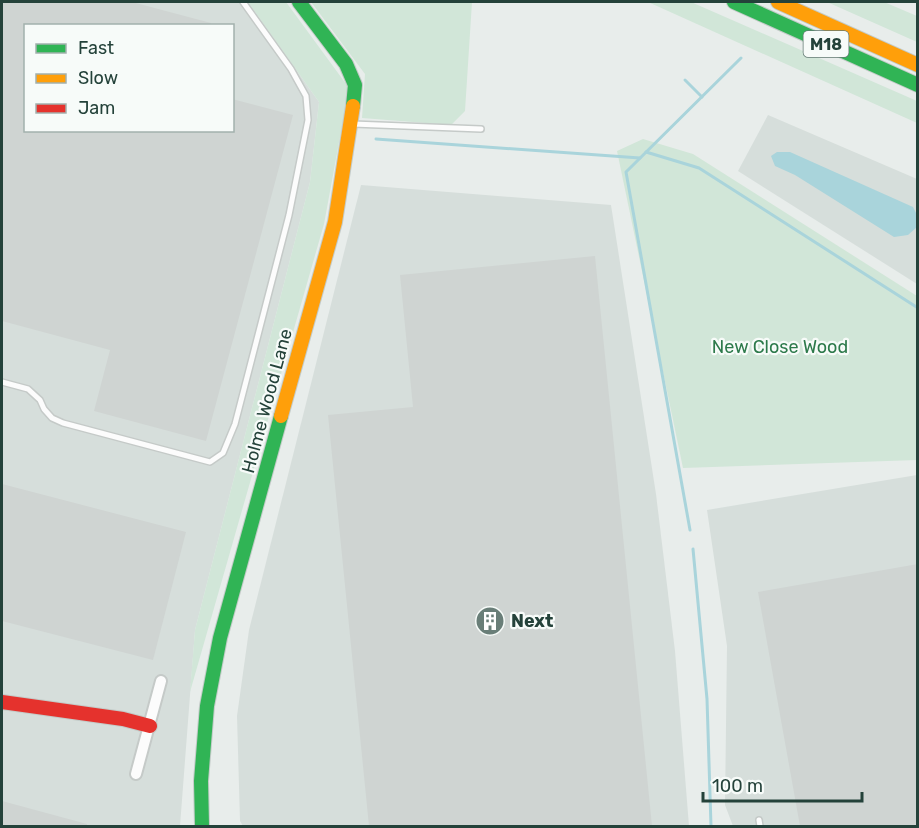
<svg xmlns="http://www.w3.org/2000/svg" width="919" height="828" font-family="Rubik,sans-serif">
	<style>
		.built { fill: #d6dedb; fill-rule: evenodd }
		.green { fill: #d1e6d8 }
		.water { fill: #a9d4db }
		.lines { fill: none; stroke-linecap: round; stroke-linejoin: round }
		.stream { stroke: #a9d4db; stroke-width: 3 }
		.building { fill: #cfd4d2 }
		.lane-casing { stroke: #c5cac8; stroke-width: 8 }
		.street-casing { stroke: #c5cac8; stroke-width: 14 }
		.fast-casing { stroke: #c3cbc8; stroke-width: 16 }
		.slow-casing { stroke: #c3cbc8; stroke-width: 16 }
		.jam-casing { stroke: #c3cbc8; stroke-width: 16 }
		.lane { stroke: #fcfcfc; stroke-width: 5 }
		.street { stroke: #fcfcfc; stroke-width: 10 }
		.fast { stroke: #30b455; stroke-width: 14 }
		.slow { stroke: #ff9f0a; stroke-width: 14 }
		.jam { stroke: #e5322d; stroke-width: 14 }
		.labels { text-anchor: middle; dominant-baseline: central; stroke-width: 4.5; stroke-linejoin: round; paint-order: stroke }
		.shield { fill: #f7fbf9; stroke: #637a73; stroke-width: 1.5 }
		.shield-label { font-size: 16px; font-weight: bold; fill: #24423a }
		.park-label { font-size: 18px; fill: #2d7a4b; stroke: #f7fbf9 }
		.street-label { font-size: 18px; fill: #24423a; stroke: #f7fbf9 }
		.poi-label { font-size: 18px; font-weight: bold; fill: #24423a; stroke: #f7fbf9; text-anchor: start }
	</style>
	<rect width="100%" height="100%" fill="#e8edeb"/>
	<g class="built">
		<path d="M2,2H248L319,102L310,182L195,630L180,826H2ZM26,26H232V130H26Z"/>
		<path d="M768,115L917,179V284L738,171Z"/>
		<path d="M361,185L611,205L656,494L675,651L689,826H243L240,821L237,716L249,630Z"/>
		<path d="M917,475V826H733L725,805L727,646L707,510Z"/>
	</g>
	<g class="green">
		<path d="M248,2H286L349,88L324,224L190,692L195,630L310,182L319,102Z"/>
		<path d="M311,2H472L465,111L451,125L362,118L365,74Z"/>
		<path d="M648,2H691L917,101V123Z"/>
		<path d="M827,2H884L917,16V42Z"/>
		<path d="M643,139L693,154L917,296V460L683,468L617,151Z"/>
	</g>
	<path class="water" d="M777,152H790L913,207L917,215V227L908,235L894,237L795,175L775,166L771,156Z"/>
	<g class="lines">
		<g class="stream">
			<path d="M685,80L702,97"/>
			<path d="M376,139L640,158"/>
			<path d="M646,152L699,168L918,308"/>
			<path d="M690,530L626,172L741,58"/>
			<path d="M693,549L707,699L711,826"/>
		</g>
	</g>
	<g class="building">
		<path d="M2,2H132L211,23V26H26V130H232V99L293,115L206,441L94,411L110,350L2,321Z"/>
		<path d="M595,256L652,826H369L328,415L413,407L400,275Z"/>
		<path d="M2,484L186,532L153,660L2,621Z"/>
		<path d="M918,564V826H800L758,592Z"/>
		<path d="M2,801L87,824V826H2Z"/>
	</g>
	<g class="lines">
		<g class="lane-casing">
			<g id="lane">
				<path d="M353,124L481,129"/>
				<path d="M2,382L28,389L40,400L44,409L52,418L63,423L210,462L223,453L235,424L289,215L308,120L306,96L291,69L243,2"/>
				<path d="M759,820L760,826"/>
			</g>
		</g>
		<g class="street-casing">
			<path id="street" d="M136,774L161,681"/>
		</g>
		<g class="fast-casing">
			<g id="fast">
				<path d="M299,2L346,64L355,85L353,106"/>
				<path d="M734,2L918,85"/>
				<path d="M202,826L201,781L207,706L220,638L281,416"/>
			</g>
		</g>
		<g class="slow-casing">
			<g id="slow">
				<path d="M778,2L918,65"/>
				<path d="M281,416L335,222L353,106"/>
			</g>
		</g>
		<g class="jam-casing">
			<path id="jam" d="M2,702L123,719L150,726"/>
		</g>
		<use href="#lane" class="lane"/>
		<use href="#street" class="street"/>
		<use href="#fast" class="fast"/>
		<use href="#slow" class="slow"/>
		<use href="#jam" class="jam"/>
	</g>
	<defs>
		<g id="building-disc" transform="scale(1.5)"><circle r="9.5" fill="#697e78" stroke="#f7fbf9"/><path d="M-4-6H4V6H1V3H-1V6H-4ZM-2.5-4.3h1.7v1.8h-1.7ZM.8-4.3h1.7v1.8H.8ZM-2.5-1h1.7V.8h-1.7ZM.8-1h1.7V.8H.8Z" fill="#fff"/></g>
	</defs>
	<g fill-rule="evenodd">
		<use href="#building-disc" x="490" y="621"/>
	</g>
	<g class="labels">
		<rect class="shield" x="803.5" y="31" width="45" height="26" rx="4.5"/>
		<g class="shield-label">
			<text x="826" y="44">M18</text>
		</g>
		<g class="park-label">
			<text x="780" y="347">New Close Wood</text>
		</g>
		<g class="street-label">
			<text transform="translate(267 401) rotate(-75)">Holme Wood Lane</text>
		</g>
		<g class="poi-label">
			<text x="511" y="621">Next</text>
		</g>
	</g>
	<rect width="919" height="828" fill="none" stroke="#24423a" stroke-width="6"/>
	<rect x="24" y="24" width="210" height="108" fill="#f7fbf9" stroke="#a3b1ad" stroke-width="1.5"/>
	<rect x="36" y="44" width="30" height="9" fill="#30b455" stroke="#a3b1ad" stroke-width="1.5"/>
	<text x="78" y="54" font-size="18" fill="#24423a">Fast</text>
	<rect x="36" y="74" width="30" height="9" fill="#ff9f0a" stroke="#a3b1ad" stroke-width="1.5"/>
	<text x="78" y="84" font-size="18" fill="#24423a">Slow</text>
	<rect x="36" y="104" width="30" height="9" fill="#e5322d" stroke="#a3b1ad" stroke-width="1.5"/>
	<text x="78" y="114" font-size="18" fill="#24423a">Jam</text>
	<path d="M703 792v9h159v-9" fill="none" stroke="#24423a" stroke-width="3"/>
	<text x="712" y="792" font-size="18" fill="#24423a" stroke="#f7fbf9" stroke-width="4.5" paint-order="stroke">100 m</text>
</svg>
